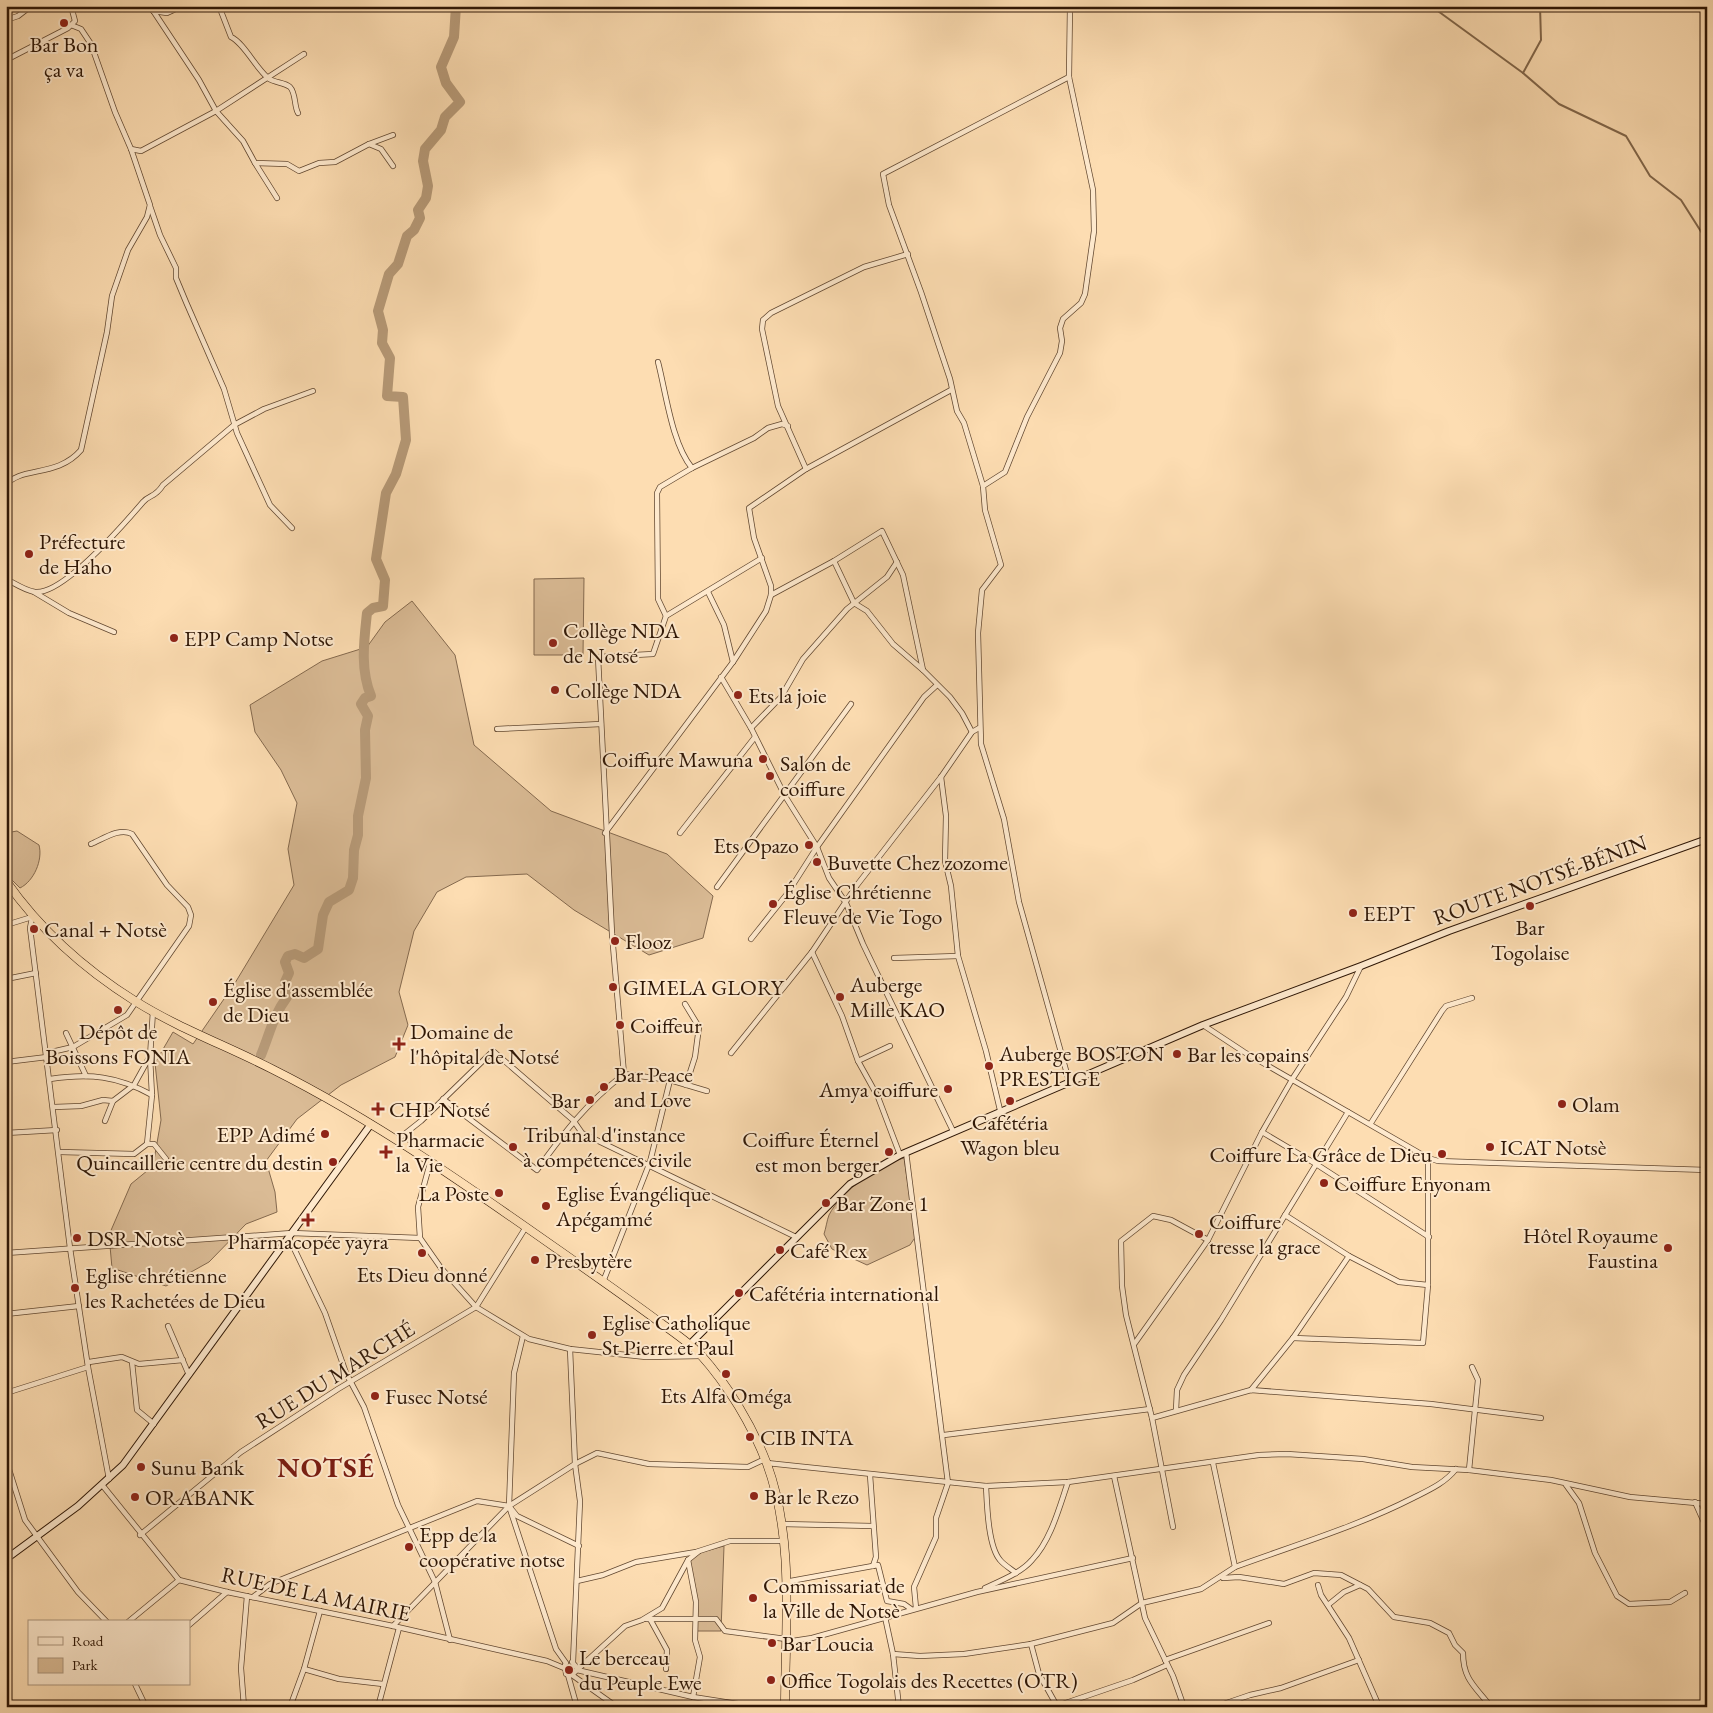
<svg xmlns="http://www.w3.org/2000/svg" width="1713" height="1713" font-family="'EB Garamond',serif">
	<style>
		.green { fill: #dabb95; stroke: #84694e }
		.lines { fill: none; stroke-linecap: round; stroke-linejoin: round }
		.stream { stroke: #81664a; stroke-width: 2 }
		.river { stroke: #b79a78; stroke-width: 10 }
		.street-casing { stroke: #624831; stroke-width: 6 }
		.secondary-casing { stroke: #2f1706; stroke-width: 8 }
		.highway-casing { stroke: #2f1706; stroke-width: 9 }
		.street { stroke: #fee9cd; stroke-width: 4.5 }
		.secondary { stroke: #fee9cd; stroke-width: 6 }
		.highway { stroke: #fdddb2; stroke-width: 8 }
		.poi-dot { fill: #8f2418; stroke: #fee9cd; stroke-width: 2 }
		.labels { text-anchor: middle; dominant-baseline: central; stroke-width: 4; stroke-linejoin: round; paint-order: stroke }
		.poi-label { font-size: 22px; fill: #2f1706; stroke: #fee9cd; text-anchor: start }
		.street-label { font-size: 22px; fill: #2f1706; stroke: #fee9cd }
		.district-label { font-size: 28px; font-weight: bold; letter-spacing: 1px; fill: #7a1f14; stroke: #fee9cd }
	</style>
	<rect width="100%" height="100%" fill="#fdddb2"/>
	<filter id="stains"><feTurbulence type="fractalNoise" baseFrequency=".004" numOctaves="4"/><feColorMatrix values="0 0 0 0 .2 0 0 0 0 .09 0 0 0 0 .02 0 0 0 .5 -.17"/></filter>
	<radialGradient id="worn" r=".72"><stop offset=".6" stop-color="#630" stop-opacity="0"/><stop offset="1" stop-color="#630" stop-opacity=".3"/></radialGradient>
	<g class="green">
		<path d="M584,578L583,655H534V579Z"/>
		<path d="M412,601L455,655L474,745L551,811L667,854L713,896L703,938L649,955L574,910L527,874L466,877L437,892L414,931L399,992L408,1025L395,1057L341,1085L297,1119L266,1161L275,1192L277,1212L246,1224L209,1262L166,1286L112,1268L109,1235L131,1184L153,1166L161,1120L155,1063L173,1032L193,1044L235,983L294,885L288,849L297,803L281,770L255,732L250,705L322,661L367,647L385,622Z"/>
		<path d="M17,831L39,845C43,860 34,881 20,888L6,874V833Z"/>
		<path d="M904,1158L916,1236L910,1245L867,1265L832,1249L824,1234C826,1228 827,1220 829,1215C841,1191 880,1164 904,1158Z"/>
		<path d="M724,1546L721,1631H694L696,1602L688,1560L702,1552Z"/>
	</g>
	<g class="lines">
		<g class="stream">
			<path d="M1431,6L1523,73L1559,104L1626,136L1650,176L1681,200L1707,241"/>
			<path d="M1523,73L1541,40L1540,6"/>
		</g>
		<path class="river" d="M261,1055C270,1033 273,1016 287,997L285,982L289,973L285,962L288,956L295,954L304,958L318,949L323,915L329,902L349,890L353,878L354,850L358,835V816L366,778L365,730L368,716L361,704L365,698L371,696C360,669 364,641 367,613L373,608L383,606L385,580L376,559L386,493L396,474L406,440L403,397L387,396L390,358L382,343L383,330L378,311L389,274L398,264L407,236L414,230L420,218L418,210L426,198L428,186L423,161L425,149L441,130L445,117L460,102L446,83L441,67L454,37L456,6"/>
		<g class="street-casing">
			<g id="street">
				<path d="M150,6L199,80L216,111L243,141L255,163L287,164L299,171L319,163L335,162L369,144L381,149L393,166"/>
				<path d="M219,6L231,37C244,43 255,67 268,78C274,83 284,82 290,87C296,93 294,106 298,113"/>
				<path d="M153,11L167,13L182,6"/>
				<path d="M6,20L18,16L31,6"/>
				<path d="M6,60L68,28L75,21L71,6"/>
				<path d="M369,144L393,135"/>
				<path d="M131,149L141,151L216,111L304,54"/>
				<path d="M255,163L277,198"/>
				<path d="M150,206L160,235L176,268V278L186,302L224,389L237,433L270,505L292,528"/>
				<path d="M658,362C666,393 672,444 692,468"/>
				<path d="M806,469L778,406L762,329L763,320L771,313L864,267L908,254"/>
				<path d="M6,485C21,466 57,478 81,450L107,332L112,296L128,250L147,217L150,205L131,149L115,112L91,44L81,29L71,25"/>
				<path d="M983,486L964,423L957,411L950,379L921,292L889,205L883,174L1069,77"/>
				<path d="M834,561L854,603L867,611L893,644L923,670"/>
				<path d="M6,579C14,583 26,591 35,592C63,595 125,523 143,502C150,494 155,498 163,485L234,425L264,409L313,391"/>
				<path d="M34,592L69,613L114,632"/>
				<path d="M708,592L724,625L733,662"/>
				<path d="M771,595L834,561L882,531L903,575L923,670L950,697L962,713L972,732"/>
				<path d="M666,616L658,599L657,493L660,487L692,468L754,438L768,428L782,424L788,426"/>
				<path d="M721,677L751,728L785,796L817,847L829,878L846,903L863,944L953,1131"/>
				<path d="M751,728L781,697L803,659L847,609L887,577L897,562"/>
				<path d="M497,729L601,724"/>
				<path d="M941,777L946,816L945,861L951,886L958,956L986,1051L1000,1110"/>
				<path d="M605,833L733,662L766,611L771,595V586L754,538L749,508L806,469L951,390"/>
				<path d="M680,833L755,737"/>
				<path d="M717,887L851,704"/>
				<path d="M32,918L30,928L70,1248L88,1367L109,1479"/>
				<path d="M6,925L32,917"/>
				<path d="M751,939L787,894L817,847L924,697L937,685"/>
				<path d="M812,952L842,1016L858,1061L878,1097L900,1155"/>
				<path d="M894,958L958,956"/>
				<path d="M6,979L36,973"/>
				<path d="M685,1004L699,1027L695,1057L686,1085"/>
				<path d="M1203,1025L1244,1052L1428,1158L1438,1161L1707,1170"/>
				<path d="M66,1033L86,1076"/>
				<path d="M47,1053L73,1047L127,1015L189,926L191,915L188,907L167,885L132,834C120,827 103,839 91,844"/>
				<path d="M731,1053L812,952L857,885L941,777L972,732L979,728"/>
				<path d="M858,1061L890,1046"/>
				<path d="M6,1062L47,1057"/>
				<path d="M624,1074L612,934L598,657L653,654L666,616L762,558"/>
				<path d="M50,1079C90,1073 117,1076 152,1095"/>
				<path d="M1069,1081L1019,902L1004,819L981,744L978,633L982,590L1001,565L985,510L983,486L1005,472L1027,417L1060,353L1062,341L1060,328L1063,319L1081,303L1085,294L1094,231L1093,190L1069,77L1070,6"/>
				<path d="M443,1099L537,1170C566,1130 585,1105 624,1074L670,1080L707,1091"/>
				<path d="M54,1107L81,1106L103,1100L113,1101"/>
				<path d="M105,1121L113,1101L134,1085L149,1058"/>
				<path d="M1371,1123L1442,1011L1446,1006L1472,998"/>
				<path d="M1262,1132L1316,1164L1429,1237"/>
				<path d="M6,1133L57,1130"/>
				<path d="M397,1140L421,1121L493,1051L573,1120L582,1133L796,1237"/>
				<path d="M147,1144L152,1095L150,1057L153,1011"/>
				<path d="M60,1152L134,1154L147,1144H154L166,1159"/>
				<path d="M906,1152L948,1483L936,1518V1537L914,1587L916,1608"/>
				<path d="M430,1163L418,1207L420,1238L441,1268L476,1307L529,1339L570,1349L646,1357L702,1356"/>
				<path d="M1285,1215L1349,1256L1399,1282L1428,1285"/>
				<path d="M289,1238L325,1313L346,1373L364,1407L398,1505L435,1582L450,1640"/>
				<path d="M6,1253L292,1233L420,1238"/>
				<path d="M603,1282L650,1162L670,1080"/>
				<path d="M6,1314L79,1306"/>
				<path d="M168,1326L189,1375"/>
				<path d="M523,1336L514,1373L509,1506L556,1649L566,1663"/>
				<path d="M1293,1338L1423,1343L1428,1285V1158"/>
				<path d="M1135,1343L1208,1240L1262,1132L1293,1078L1346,997L1361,966"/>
				<path d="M570,1349L575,1464L580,1501L573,1662"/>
				<path d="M89,1362L122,1357L139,1364L183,1360"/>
				<path d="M132,1362L137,1410L154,1424"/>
				<path d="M1251,1390L1293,1338L1349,1256"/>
				<path d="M6,1393L88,1367"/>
				<path d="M1176,1410L1177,1390L1184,1375L1221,1320L1348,1112"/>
				<path d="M1152,1418L1251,1390L1431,1404L1541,1418"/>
				<path d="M944,1435L1150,1409"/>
				<path d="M6,1460L25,1520L78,1592L107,1622"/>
				<path d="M767,1463L986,1486L1068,1482L1259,1455L1287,1454L1363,1459L1412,1467L1469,1470L1551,1480L1630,1497L1707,1504"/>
				<path d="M1469,1470L1478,1380L1472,1367"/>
				<path d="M870,1475L876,1557L873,1566"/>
				<path d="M1114,1476L1145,1618L1173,1676L1184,1707"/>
				<path d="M1566,1485L1579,1503L1595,1553L1617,1596L1629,1604L1670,1602L1685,1593"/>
				<path d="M103,1486L179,1580L227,1592L393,1626L547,1661L564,1668"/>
				<path d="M986,1486C987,1505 988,1546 1000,1560C1004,1565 1011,1569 1016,1573"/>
				<path d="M1695,1502L1707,1529"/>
				<path d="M782,1524L873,1526"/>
				<path d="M1173,1527L1152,1418L1126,1315L1122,1286L1121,1241L1153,1216L1171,1220L1208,1240"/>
				<path d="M140,1535L241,1452L338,1389L476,1307L526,1227"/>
				<path d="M688,1560L696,1602L695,1640L700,1657L693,1697"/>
				<path d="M1235,1567C1295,1545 1356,1527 1413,1498C1429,1490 1445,1483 1456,1469"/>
				<path d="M1223,1578L1239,1577L1284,1584L1314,1573L1341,1575L1368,1589L1394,1617L1430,1623L1449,1633L1455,1645L1463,1653C1463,1680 1476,1687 1491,1707"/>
				<path d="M577,1581L603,1575L636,1562L696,1552L730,1541H784"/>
				<path d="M785,1582L878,1565L887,1601L904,1604L911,1609"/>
				<path d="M1318,1585L1321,1595L1349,1638L1378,1704L1382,1707"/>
				<path d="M985,1588C1000,1581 1021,1573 1032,1560C1051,1540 1059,1508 1068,1482"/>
				<path d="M253,1597L270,1584L477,1501L509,1506L517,1516L579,1546"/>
				<path d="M1328,1605L1344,1592L1360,1585"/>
				<path d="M885,1617L893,1654L920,1656L964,1654L1031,1644L1113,1623L1142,1603L1201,1589L1235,1567L1213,1463"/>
				<path d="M646,1619H716L725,1631L786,1639"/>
				<path d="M650,1619L667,1650L666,1669"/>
				<path d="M128,1622L179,1580"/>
				<path d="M189,1625L227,1592"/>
				<path d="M393,1626L509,1506L575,1464L597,1453L649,1464L748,1467L765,1459"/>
				<path d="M786,1642L812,1638L977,1592L1133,1558"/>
				<path d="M1031,1644L1039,1674L1057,1706L1133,1680L1167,1665"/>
				<path d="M893,1654L899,1707"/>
				<path d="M1165,1660L1269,1623"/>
				<path d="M572,1662L578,1669L572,1675"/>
				<path d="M565,1665L566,1674L572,1675L617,1707"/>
				<path d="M304,1669L339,1679L383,1684"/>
				<path d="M578,1669L625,1626L642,1620L662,1608L688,1560L698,1552"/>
				<path d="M577,1670L693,1697L757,1707"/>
				<path d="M568,1675L577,1707"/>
				<path d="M135,1684L146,1707"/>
				<path d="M244,1707L241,1668L247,1596"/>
				<path d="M290,1707L304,1669L320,1611"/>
				<path d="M378,1707L399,1628"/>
				<path d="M1215,1707L1250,1695L1281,1688L1359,1660"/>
			</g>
		</g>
		<g class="secondary-casing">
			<g id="secondary">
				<path d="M690,1344L850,1184L900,1155L1203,1025L1361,966L1449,931L1707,839"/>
				<path d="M6,1559L78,1506L123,1465L371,1124"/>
			</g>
		</g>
		<g class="highway-casing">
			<path id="highway" d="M6,881C41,931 84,969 135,1001C178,1028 227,1046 272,1069C380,1123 479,1194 577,1263C605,1283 634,1303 662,1324C675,1333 688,1342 700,1354C728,1385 752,1425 767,1464C795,1540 785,1627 785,1707"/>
		</g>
		<use href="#street" class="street"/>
		<use href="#secondary" class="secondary"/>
		<use href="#highway" class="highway"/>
	</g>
	<g class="poi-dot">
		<circle cx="64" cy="23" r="5"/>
		<circle cx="29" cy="554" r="5"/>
		<circle cx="174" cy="638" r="5"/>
		<circle cx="553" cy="643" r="5"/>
		<circle cx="555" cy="690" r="5"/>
		<circle cx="738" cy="695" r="5"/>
		<circle cx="763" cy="759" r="5"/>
		<circle cx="770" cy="776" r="5"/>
		<circle cx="809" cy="845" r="5"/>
		<circle cx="817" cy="862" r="5"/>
		<circle cx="773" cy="904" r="5"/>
		<circle cx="1530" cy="906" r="5"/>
		<circle cx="1353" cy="913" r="5"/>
		<circle cx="34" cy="929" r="5"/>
		<circle cx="615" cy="941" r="5"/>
		<circle cx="613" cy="987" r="5"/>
		<circle cx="840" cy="997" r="5"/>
		<circle cx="213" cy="1002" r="5"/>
		<circle cx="118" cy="1010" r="5"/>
		<circle cx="620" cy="1025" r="5"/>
		<path d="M396.5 1036.5h5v5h5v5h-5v5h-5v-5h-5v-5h5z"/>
		<circle cx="1177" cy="1054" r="5"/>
		<circle cx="989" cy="1066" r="5"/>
		<circle cx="604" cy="1087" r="5"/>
		<circle cx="948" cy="1089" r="5"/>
		<circle cx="590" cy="1100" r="5"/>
		<circle cx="1010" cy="1101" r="5"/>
		<circle cx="1562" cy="1104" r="5"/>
		<path d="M375.5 1101.5h5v5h5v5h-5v5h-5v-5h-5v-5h5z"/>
		<circle cx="325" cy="1134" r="5"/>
		<circle cx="513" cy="1147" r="5"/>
		<circle cx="1490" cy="1147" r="5"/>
		<path d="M383.5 1144.5h5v5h5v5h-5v5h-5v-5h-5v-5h5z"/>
		<circle cx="889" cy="1152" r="5"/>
		<circle cx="1442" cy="1154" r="5"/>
		<circle cx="333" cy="1162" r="5"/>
		<circle cx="1324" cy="1183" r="5"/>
		<circle cx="499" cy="1193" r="5"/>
		<circle cx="826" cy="1203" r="5"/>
		<circle cx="546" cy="1206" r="5"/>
		<path d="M305.5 1212.5h5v5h5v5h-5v5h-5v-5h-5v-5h5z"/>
		<circle cx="1199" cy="1234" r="5"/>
		<circle cx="77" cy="1238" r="5"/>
		<circle cx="1668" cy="1248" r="5"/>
		<circle cx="780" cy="1250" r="5"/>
		<circle cx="422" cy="1253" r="5"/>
		<circle cx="535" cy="1260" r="5"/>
		<circle cx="75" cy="1288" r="5"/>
		<circle cx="739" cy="1293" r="5"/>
		<circle cx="592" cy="1335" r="5"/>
		<circle cx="726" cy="1374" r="5"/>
		<circle cx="375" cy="1396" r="5"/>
		<circle cx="750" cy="1437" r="5"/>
		<circle cx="141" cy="1467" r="5"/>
		<circle cx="754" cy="1496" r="5"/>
		<circle cx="135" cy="1497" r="5"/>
		<circle cx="409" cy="1547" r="5"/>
		<circle cx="753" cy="1598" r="5"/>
		<circle cx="772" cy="1643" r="5"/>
		<circle cx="569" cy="1670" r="5"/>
		<circle cx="771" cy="1680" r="5"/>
	</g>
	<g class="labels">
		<g class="poi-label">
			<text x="64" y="44" text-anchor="middle">Bar Bon<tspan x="64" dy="25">ça va</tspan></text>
			<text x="39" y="541">Préfecture<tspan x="39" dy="25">de Haho</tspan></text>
			<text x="563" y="630">Collège NDA<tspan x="563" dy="25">de Notsé</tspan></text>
			<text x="184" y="638">EPP Camp Notse</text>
			<text x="565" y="690">Collège NDA</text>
			<text x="748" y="695">Ets la joie</text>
			<text x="753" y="759" text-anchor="end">Coiffure Mawuna</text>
			<text x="780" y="763">Salon de<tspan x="780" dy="25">coiffure</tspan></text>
			<text x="799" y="845" text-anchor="end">Ets Opazo</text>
			<text x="827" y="862">Buvette Chez zozome</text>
			<text x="783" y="891">Église Chrétienne<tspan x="783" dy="25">Fleuve de Vie Togo</tspan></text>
			<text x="1363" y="913">EEPT</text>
			<text x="1530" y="927" text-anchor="middle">Bar<tspan x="1530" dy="25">Togolaise</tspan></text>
			<text x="44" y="929">Canal + Notsè</text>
			<text x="625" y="941">Flooz</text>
			<text x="850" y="984">Auberge<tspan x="850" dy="25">Mille KAO</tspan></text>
			<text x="623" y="987">GIMELA GLORY</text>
			<text x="223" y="989">Église d'assemblée<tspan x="223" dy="25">de Dieu</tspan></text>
			<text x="630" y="1025">Coiffeur</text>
			<text x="118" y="1031" text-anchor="middle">Dépôt de<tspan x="118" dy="25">Boissons FONIA</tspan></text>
			<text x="410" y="1031">Domaine de<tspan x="410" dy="25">l'hôpital de Notsé</tspan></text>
			<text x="999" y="1053">Auberge BOSTON<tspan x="999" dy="25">PRESTIGE</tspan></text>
			<text x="1187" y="1054">Bar les copains</text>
			<text x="614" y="1074">Bar Peace<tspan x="614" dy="25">and Love</tspan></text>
			<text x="938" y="1089" text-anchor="end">Amya coiffure</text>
			<text x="580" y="1100" text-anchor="end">Bar</text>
			<text x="1572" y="1104">Olam</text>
			<text x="389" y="1109">CHP Notsé</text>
			<text x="1010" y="1122" text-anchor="middle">Cafétéria<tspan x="1010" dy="25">Wagon bleu</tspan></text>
			<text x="315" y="1134" text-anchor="end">EPP Adimé</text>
			<text x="523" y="1134">Tribunal d'instance<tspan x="523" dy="25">à compétences civile</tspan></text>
			<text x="396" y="1139">Pharmacie<tspan x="396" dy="25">la Vie</tspan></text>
			<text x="879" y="1139" text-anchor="end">Coiffure Éternel<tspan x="879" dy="25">est mon berger</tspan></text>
			<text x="1500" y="1147">ICAT Notsè</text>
			<text x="1432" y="1154" text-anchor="end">Coiffure La Grâce de Dieu</text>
			<text x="323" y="1162" text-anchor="end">Quincaillerie centre du destin</text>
			<text x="1334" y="1183">Coiffure Enyonam</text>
			<text x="489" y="1193" text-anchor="end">La Poste</text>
			<text x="556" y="1193">Eglise Évangélique<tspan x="556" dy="25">Apégammé</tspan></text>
			<text x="836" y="1203">Bar Zone 1</text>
			<text x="1209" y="1221">Coiffure<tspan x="1209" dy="25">tresse la grace</tspan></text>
			<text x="1658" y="1235" text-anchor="end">Hôtel Royaume<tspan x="1658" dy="25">Faustina</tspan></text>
			<text x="87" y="1238">DSR Notsè</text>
			<text x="308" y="1241" text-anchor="middle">Pharmacopée yayra</text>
			<text x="790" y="1250">Café Rex</text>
			<text x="545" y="1260">Presbytère</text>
			<text x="422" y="1274" text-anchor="middle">Ets Dieu donné</text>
			<text x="85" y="1275">Eglise chrétienne<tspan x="85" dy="25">les Rachetées de Dieu</tspan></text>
			<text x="749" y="1293">Cafétéria international</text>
			<text x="602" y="1322">Eglise Catholique<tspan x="602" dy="25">St Pierre et Paul</tspan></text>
			<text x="726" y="1395" text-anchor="middle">Ets Alfa Oméga</text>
			<text x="385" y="1396">Fusec Notsé</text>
			<text x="760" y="1437">CIB INTA</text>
			<text x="151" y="1467">Sunu Bank</text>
			<text x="764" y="1496">Bar le Rezo</text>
			<text x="145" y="1497">ORABANK</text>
			<text x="419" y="1534">Epp de la<tspan x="419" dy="25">coopérative notse</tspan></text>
			<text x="763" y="1585">Commissariat de<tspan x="763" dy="25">la Ville de Notsè</tspan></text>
			<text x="782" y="1643">Bar Loucia</text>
			<text x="579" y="1657">Le berceau<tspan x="579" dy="25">du Peuple Ewe</tspan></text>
			<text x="781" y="1680">Office Togolais des Recettes (OTR)</text>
		</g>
		<g class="street-label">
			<text transform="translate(1540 880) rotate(-20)">ROUTE NOTSÉ-BÉNIN</text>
			<text transform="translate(335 1375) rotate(-32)">RUE DU MARCHÉ</text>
			<text transform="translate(316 1594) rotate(12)">RUE DE LA MAIRIE</text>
		</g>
		<g class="district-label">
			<text x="326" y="1467">NOTSÉ</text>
		</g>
	</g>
	<rect width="1713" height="1713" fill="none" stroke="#fdddb2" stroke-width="25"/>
	<rect x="8" y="8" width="1698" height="1698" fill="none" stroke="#2f1706" stroke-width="2.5"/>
	<rect x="12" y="12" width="1688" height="1688" fill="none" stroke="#2f1706"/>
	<rect x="28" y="1620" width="162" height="65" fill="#fee9cd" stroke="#ab957d"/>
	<rect x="38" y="1637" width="25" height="8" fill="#fee9cd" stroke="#ab957d"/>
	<text x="72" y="1646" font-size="15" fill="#2f1706">Road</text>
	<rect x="38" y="1658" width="25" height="15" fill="#dabb95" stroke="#ab957d"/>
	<text x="72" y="1670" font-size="15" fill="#2f1706">Park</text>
	<rect width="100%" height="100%" filter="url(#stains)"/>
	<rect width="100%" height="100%" fill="url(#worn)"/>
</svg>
